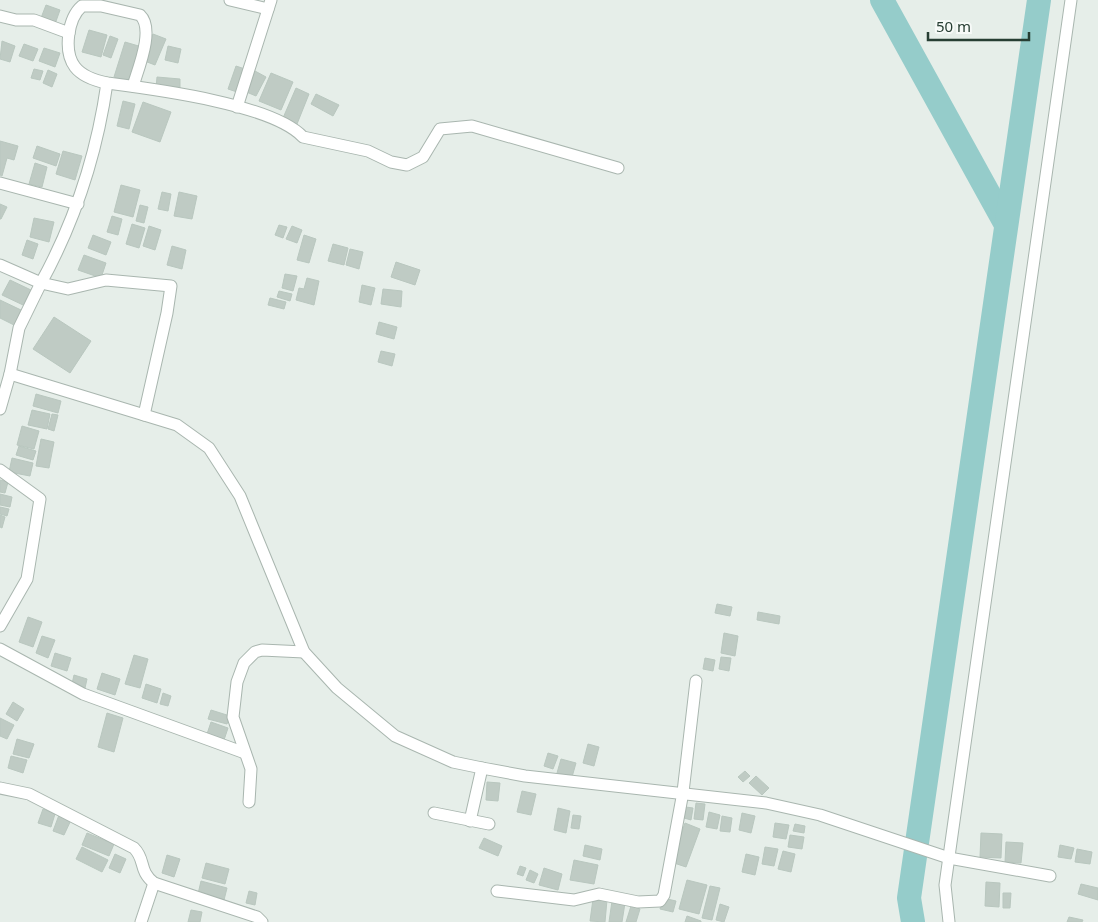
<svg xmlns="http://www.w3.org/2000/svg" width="1098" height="922" font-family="'Noto Sans',sans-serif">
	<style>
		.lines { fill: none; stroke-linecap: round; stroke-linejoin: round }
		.river { stroke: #95ccca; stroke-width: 24 }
		.building { fill: #bfcbc4; stroke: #b9c7bf }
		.minor-casing { stroke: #a9b6af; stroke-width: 13 }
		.minor { stroke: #fff; stroke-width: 11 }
	</style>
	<rect width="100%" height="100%" fill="#e6eee9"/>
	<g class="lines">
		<g class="river">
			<path d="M882,0L1005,223"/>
			<path d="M913,922L909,898L1039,0"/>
		</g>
	</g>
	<g class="building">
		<path d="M46,5L60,10L55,24L41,18Z"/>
		<path d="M89,30L107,35L101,57L82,52Z"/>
		<path d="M153,34L166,39L155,65L142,60Z"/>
		<path d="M110,36L118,39L111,58L103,55Z"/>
		<path d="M2,41L15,46L10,62L0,59Z"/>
		<path d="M125,42L142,47L131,82L114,77Z"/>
		<path d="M24,44L38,49L33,61L19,56Z"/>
		<path d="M168,46L181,49L178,63L165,60Z"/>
		<path d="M44,48L60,53L55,67L39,61Z"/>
		<path d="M236,66L248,70L240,93L228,89Z"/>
		<path d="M34,69L43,71L40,80L31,78Z"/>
		<path d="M48,70L57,74L52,87L43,83Z"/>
		<path d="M255,71L266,77L256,96L244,91Z"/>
		<path d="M271,73L293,82L281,110L259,101Z"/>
		<path d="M157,77L180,79V90L156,88Z"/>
		<path d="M296,88L309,94L297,124L283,118Z"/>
		<path d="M316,94L339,105L333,116L311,104Z"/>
		<path d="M123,101L135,104L129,129L117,126Z"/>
		<path d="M143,102L171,112L160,142L132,132Z"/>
		<path d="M0,141L18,146L14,160L7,158L2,176L0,175Z"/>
		<path d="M37,146L60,154L56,166L33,158Z"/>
		<path d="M63,151L82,156L75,180L56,174Z"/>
		<path d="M35,163L47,167L42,187L29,184Z"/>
		<path d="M121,185L140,190L133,217L114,212Z"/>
		<path d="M162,192L171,194L168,211L158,209Z"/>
		<path d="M179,192L197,196L192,219L174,216Z"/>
		<path d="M0,204L7,207L1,219H0Z"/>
		<path d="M140,205L148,207L144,223L136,221Z"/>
		<path d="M112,216L122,219L118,235L107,232Z"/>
		<path d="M34,218L54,222L49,242L30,237Z"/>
		<path d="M132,224L145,228L139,248L126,244Z"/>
		<path d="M279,225L287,227L283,238L275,235Z"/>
		<path d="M149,226L161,230L155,250L143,246Z"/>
		<path d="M292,226L302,230L297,243L286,239Z"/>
		<path d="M93,235L111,242L106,255L88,248Z"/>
		<path d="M304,235L316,239L309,263L297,260Z"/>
		<path d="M27,240L38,244L33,259L22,255Z"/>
		<path d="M333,244L348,248L344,265L328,261Z"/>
		<path d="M172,246L186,250L182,269L167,265Z"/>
		<path d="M350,249L363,252L359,269L346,265Z"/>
		<path d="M84,255L106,263L101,278L78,270Z"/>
		<path d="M396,262L420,270L415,285L391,277Z"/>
		<path d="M285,274L297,276L293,291L282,288Z"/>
		<path d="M307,278L319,281L314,305L296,300L299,288L304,289Z"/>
		<path d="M10,280L31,290L23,305L2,295Z"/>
		<path d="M362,285L375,288L371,305L359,302Z"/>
		<path d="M383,289L402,291L401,307L381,304Z"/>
		<path d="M279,291L292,294L290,301L277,297Z"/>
		<path d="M270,298L286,302L284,309L268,305Z"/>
		<path d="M0,300L21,310L14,325L0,318Z"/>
		<path d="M54,317L91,341L70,373L33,349Z"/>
		<path d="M379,322L397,327L394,339L376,334Z"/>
		<path d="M381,351L395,354L392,366L378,362Z"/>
		<path d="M36,394L61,401L58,413L33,406Z"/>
		<path d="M32,410L50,414L47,429L28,425Z"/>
		<path d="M52,414L58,415L54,431L48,429Z"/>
		<path d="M22,426L39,431L34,449L17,445Z"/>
		<path d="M41,439L54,442L49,468L36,466Z"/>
		<path d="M19,446L36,451L33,460L16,455Z"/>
		<path d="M12,458L33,463L30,476L9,472Z"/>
		<path d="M0,480L8,482L5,493L0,492Z"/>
		<path d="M0,494L12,497L10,507L0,505Z"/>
		<path d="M0,507L9,509L7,516L0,514Z"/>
		<path d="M0,515L5,517L2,528L0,527Z"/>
		<path d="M717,604L732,607L730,616L715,613Z"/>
		<path d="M758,612L780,616L779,624L757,620Z"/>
		<path d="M28,617L42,622L33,647L19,642Z"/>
		<path d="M724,633L738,636L735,656L721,653Z"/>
		<path d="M42,636L55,640L48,658L36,653Z"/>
		<path d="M55,653L71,658L67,671L51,666Z"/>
		<path d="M134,655L148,659L140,688L125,684Z"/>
		<path d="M721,657L731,658L729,671L719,669Z"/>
		<path d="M705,658L715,660L713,671L703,669Z"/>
		<path d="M102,673L120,679L115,695L97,689Z"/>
		<path d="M74,675L87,679L85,688L72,684Z"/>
		<path d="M146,684L161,689L157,703L142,698Z"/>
		<path d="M163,693L171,696L168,706L160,704Z"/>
		<path d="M13,702L24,709L17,721L6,714Z"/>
		<path d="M211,710L230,716L227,724L208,719Z"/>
		<path d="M107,713L123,718L114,752L98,747Z"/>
		<path d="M0,718L14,725L7,739L0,736Z"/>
		<path d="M211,722L228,728L224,740L207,734Z"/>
		<path d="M17,739L34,744L29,758L13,754Z"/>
		<path d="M588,744L599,747L594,766L583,763Z"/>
		<path d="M548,753L558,756L553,769L544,766Z"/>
		<path d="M11,756L27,760L23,773L8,768Z"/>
		<path d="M561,759L576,763L572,777L557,773Z"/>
		<path d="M745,771L750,776L743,782L738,777Z"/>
		<path d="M756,776L769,788L762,795L749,783Z"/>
		<path d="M487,782L500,783L498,801L486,800Z"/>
		<path d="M522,791L536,794L531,815L517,812Z"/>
		<path d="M696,803L705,804L703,820L694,819Z"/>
		<path d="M686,807L693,808L691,820L684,818Z"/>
		<path d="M558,808L570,811L566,833L554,830Z"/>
		<path d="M43,809L55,814L51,827L38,823Z"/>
		<path d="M709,812L720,815L717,829L706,827Z"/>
		<path d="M742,813L755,816L751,833L739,830Z"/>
		<path d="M59,815L71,820L64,835L53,831Z"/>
		<path d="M573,815L581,816L579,829L571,828Z"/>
		<path d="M722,816L732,818L730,832L720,831Z"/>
		<path d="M685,823L700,829L686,867L671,862Z"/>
		<path d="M775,823L789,825L786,839L773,837Z"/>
		<path d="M795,824L805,826L804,833L793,831Z"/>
		<path d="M87,833L114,844L109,856L82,845Z"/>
		<path d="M981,833L1002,834L1001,858L980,857Z"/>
		<path d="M790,835L804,837L802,849L788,847Z"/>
		<path d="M484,838L502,846L498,856L479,848Z"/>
		<path d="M1006,842L1023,843L1021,863L1005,862Z"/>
		<path d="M585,845L602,849L600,860L583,856Z"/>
		<path d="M1060,845L1074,848L1071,859L1058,857Z"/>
		<path d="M82,847L108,860L102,872L76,859Z"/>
		<path d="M765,847L778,849L774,866L762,864Z"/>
		<path d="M1077,849L1092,852L1090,864L1075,862Z"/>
		<path d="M783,851L795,854L791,872L778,869Z"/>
		<path d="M115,854L126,859L120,873L109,868Z"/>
		<path d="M746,854L759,857L755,875L742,872Z"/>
		<path d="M167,855L180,859L174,877L162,873Z"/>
		<path d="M574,860L598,865L594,884L570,880Z"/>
		<path d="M206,863L229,869L225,884L202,878Z"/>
		<path d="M520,866L526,868L523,876L517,874Z"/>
		<path d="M544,868L562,874L558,890L539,885Z"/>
		<path d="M530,870L538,874L534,883L526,880Z"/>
		<path d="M687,880L707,885L699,914L679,909Z"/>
		<path d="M201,881L227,888L224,900L198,894Z"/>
		<path d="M986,882L1000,883L999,907L985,906Z"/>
		<path d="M1081,884L1098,888V900L1078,894Z"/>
		<path d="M710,886L720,888L712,920L702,918Z"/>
		<path d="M249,891L257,893L255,905L246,903Z"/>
		<path d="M1003,893H1011L1010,908H1003Z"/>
		<path d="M663,898L676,901L673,912L660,909Z"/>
		<path d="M593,899L607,900L605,922L590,921Z"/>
		<path d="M612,901L625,903L622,922H609Z"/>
		<path d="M720,904L729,907L724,922L716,920Z"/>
		<path d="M631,906L640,909L636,922H626Z"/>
		<path d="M191,910L202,912L200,922H188Z"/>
		<path d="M687,916L701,921V922H685Z"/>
		<path d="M1069,917L1083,920L1082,922H1067Z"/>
	</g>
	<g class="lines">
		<g class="minor-casing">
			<g id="minor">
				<path d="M230,0L268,9"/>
				<path d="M0,16L16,20H34L69,33"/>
				<path d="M107,83C153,89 272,104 303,137L368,151L391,162L407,165L423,157L440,129L472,126L618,168"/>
				<path d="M237,107L271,0"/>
				<path d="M0,183L78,204"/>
				<path d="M0,265L41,283C75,221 97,153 107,83C97,81 82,76 75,67C63,51 68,18 82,6H101L140,15C155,29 138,69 133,86"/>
				<path d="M10,374L177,425L209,448L240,496L304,652L337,688L395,736L453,762L482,768L525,776L766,803L820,815L949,858L1050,876"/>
				<path d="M0,409L10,374L19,328L41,283L68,289L106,280L171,286L167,313L144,415"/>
				<path d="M0,470L40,499L27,579L0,626"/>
				<path d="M0,649L83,694L245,753"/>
				<path d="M0,788L29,794L134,848C146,860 138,870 154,883L257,917L262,922"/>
				<path d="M249,802L251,769L233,717L237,682L244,663L255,652L262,650L304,652"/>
				<path d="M434,813L489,824"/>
				<path d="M470,821L482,768"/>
				<path d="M497,891L574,900L599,894L638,902L660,901L664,895L683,792L696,681"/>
				<path d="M141,922L154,883"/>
				<path d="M949,922L945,885L953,828L1071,0"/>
			</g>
		</g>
		<use href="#minor" class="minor"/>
	</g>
	<path d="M928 32v8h101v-8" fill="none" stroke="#273e33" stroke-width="2.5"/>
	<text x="936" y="32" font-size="15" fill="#273e33" stroke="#f7faf8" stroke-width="4" paint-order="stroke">50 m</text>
</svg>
